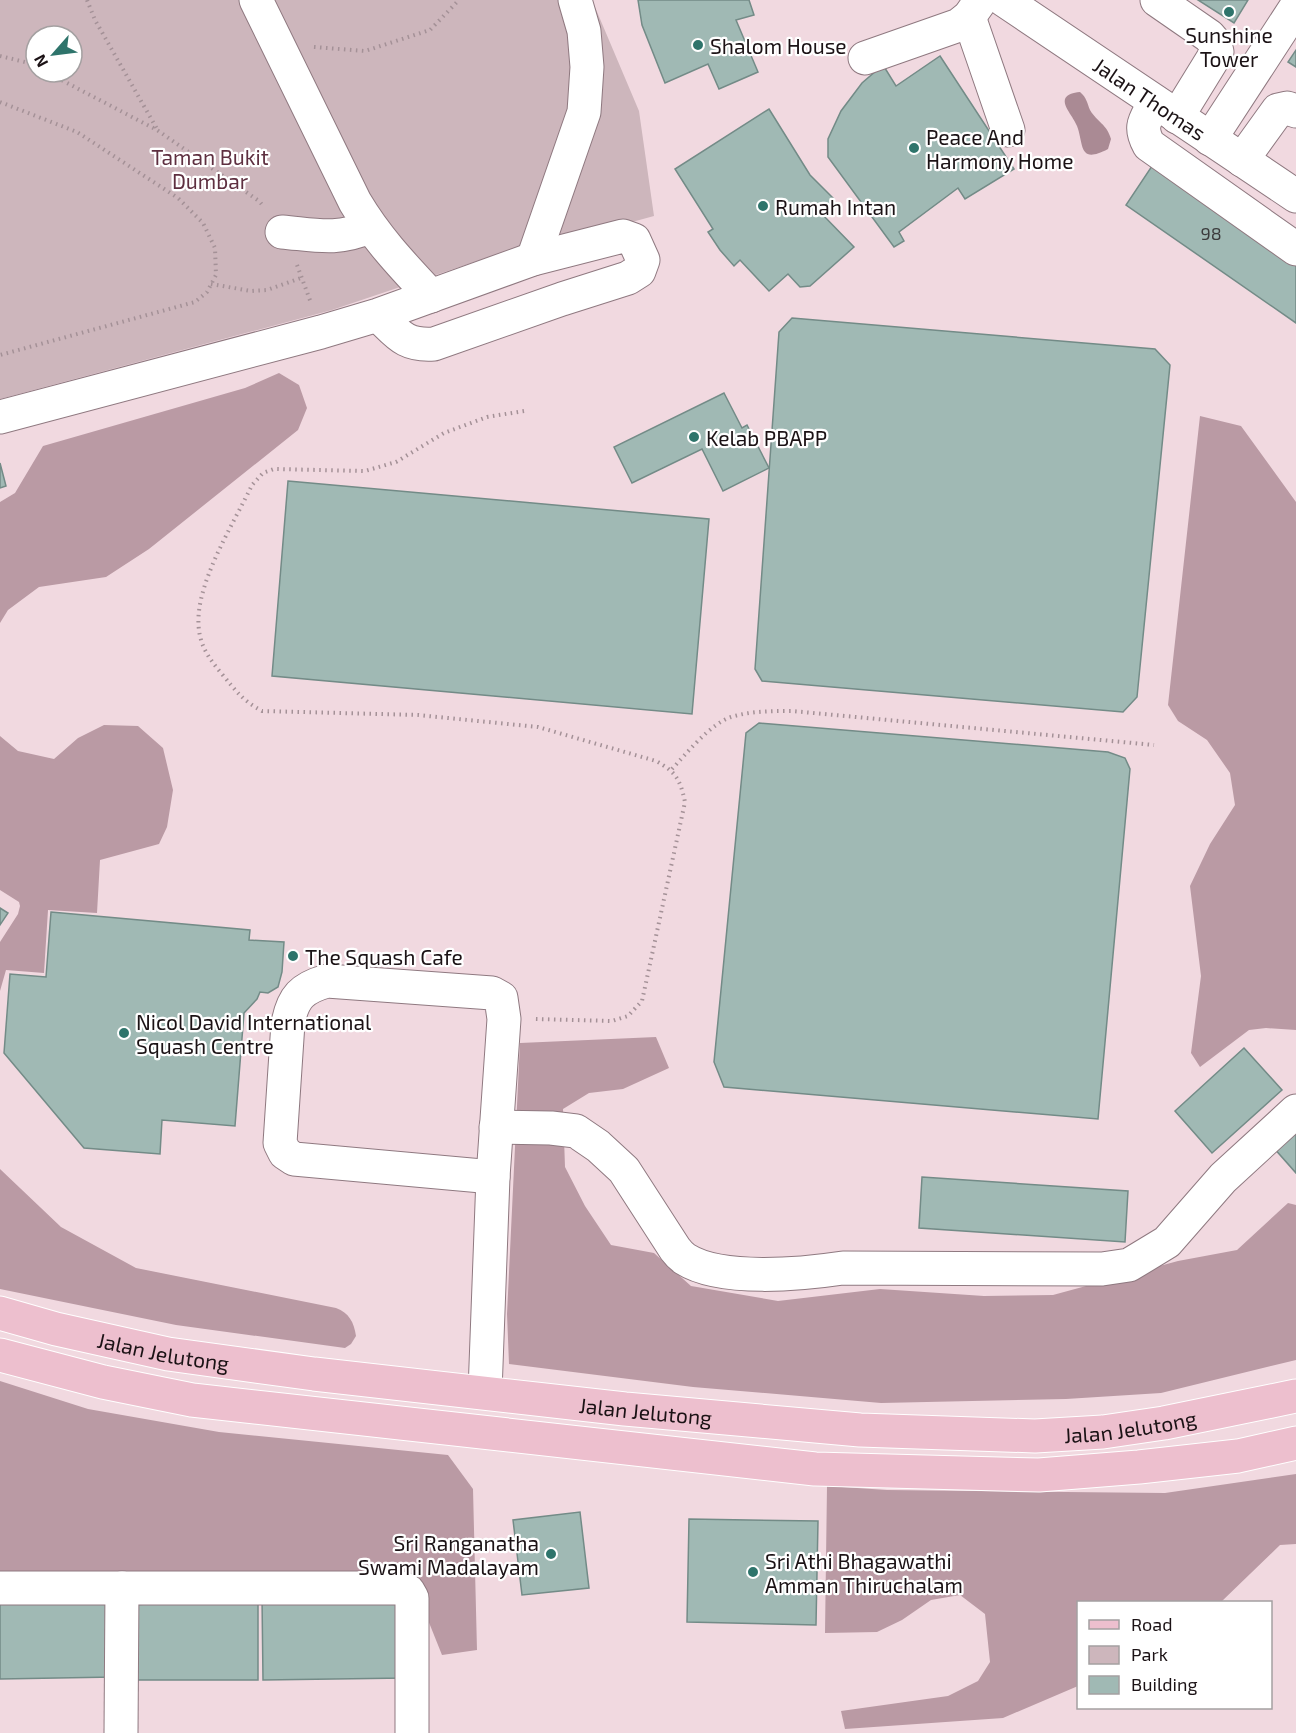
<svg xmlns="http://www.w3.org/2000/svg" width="1296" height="1733" font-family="'Exo 2',sans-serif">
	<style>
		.green { fill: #cdb6bc; fill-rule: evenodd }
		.forest { fill: #ba9aa4 }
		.water { fill: #aa8a94 }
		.building { fill: #a0b9b4; stroke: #738b87; stroke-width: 1.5 }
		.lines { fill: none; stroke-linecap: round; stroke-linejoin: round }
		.minor-casing { stroke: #8f7980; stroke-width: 35 }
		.major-casing { stroke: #fff; stroke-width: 35 }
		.path { stroke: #a49197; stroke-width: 4; stroke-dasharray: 1.5 4.5; stroke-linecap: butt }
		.minor { stroke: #fff; stroke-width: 33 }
		.major { stroke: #edbfce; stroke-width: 33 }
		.poi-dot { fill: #2e746b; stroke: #fff; stroke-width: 2 }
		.labels { text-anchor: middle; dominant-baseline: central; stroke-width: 4.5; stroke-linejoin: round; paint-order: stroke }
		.number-label { font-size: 18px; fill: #3c3c3d }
		.poi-label { font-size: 21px; fill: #1b1215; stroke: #fff; text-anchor: start }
		.street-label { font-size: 21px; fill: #1b1215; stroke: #fff }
		.park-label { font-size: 21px; fill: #5e2f40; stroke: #fff }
	</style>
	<rect width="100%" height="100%" fill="#f1d9e0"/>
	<path class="green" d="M0,0H592L639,111L654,216L577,237L495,255L332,310L0,399ZM36,36H72V72H36Z"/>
	<g class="forest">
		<path d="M279,373L299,385L307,408L298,430L149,549L106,577L39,587L8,610L0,623V502L15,493L43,446L245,388Z"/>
		<path d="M1200,416L1241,426L1296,502V1030L1266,1028L1249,1030L1200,1067L1191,1053L1201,976L1190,886L1210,844L1235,805L1230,773L1207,740L1178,721L1168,705Z"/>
		<path d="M104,725L138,726L163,748L173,790L167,827L159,844L100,860L97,913L48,910L44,973L6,970L0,991V942L18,914L20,906L19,902L0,890V736L18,751L54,759L78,738Z"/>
		<path d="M656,1037L669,1068L623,1089L589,1093L563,1109L565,1167L585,1206L611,1245L654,1253L691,1286L778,1301L880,1289L984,1296L1053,1295L1178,1261L1237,1250L1288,1203L1296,1205V1360L1161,1393L1066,1399L881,1403L693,1387L509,1364L507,1314L520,1043Z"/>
		<path d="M0,1169L61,1227L136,1268L336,1308C349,1313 354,1322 356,1336L351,1344L345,1348L176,1325L0,1289Z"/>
		<path d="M0,1381L88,1409L219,1432L448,1455L473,1489L477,1650L442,1655L414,1585L0,1574Z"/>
		<path d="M1296,1474V1544L1280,1545L1221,1602H1078V1686L1003,1718L845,1729L841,1711L948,1696L978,1681L990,1662L985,1614L960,1595L931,1600L902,1620L877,1632L825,1633L827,1486L887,1490L1165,1493Z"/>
	</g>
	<path class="water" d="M1080,92C1087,98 1087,103 1090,110C1097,122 1107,124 1111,139L1108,149C1078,165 1084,144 1077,126C1073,114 1050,95 1080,92Z"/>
	<g class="building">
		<path d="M638,0H749L754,15L736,20L758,72L719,89L708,64L665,83L642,25Z"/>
		<path d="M1198,0H1248L1234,23Z"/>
		<path d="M1296,50V67L1288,62Z"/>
		<path d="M940,56L1014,169L965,199L958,188L899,232L904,241L894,247L828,157V139L841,111L862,83L883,65L896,86Z"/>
		<path d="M769,109L810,175L834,199L821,213L854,247L810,286L800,287L788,274L769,291L740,260L734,266L720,250L708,232L713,229L675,169Z"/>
		<path d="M1154,163L1296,261V323L1126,205Z"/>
		<path d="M792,318L1155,349L1170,365L1137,697L1123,712L762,681L755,669L779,332Z"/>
		<path d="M724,393L742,428L747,425L769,468L723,491L702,449L632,483L614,447Z"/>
		<path d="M0,463L6,486L0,488Z"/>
		<path d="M288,481L709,519L692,714L272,676Z"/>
		<path d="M759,723L1108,752L1125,758L1130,769L1098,1119L724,1087L714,1062L746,733Z"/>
		<path d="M0,908L8,913L0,925Z"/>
		<path d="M51,912L250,930L249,940L284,942L282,972L278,987L268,993L260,992L257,999L244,1013L235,1126L162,1120L160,1154L84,1148L4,1053L10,974L46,977Z"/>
		<path d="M1244,1048L1282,1090L1212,1153L1175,1111Z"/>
		<path d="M1296,1126V1173L1273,1147Z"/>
		<path d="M922,1177L1128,1191L1125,1242L919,1228Z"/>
		<path d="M580,1512L589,1588L522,1595L513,1520Z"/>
		<path d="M689,1519L818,1521L816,1625L687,1622Z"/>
		<path d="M403,1596L405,1678L263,1680L262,1597Z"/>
		<path d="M258,1597V1680H131V1605Z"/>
		<path d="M98,1598L113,1609L114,1677L0,1679V1599Z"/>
	</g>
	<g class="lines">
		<g class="minor-casing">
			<g id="minor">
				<path d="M256,0L355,202C377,239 402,265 431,296"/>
				<path id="s1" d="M1004,0L1296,196"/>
				<path d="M1157,0L1209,36L1215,43L1217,52L1177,117"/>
				<path d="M969,17L1008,130"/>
				<path d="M865,58L959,25L969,17L981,0"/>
				<path d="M1155,102C1146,120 1138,125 1149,145L1296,249"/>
				<path d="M1210,139L1296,7"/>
				<path d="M1242,160L1278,110L1287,108L1296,111"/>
				<path d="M282,232C316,235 337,241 369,227"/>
				<path d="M533,259L584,112L587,67L584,31L575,0"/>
				<path d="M0,417L321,332L378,315L533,259L623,236L634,240L643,260L639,271L628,278L562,299L434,344C404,346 398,334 378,315"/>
				<path d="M327,981L492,993L501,998L504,1019L493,1177L294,1159L285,1153L280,1143L288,1023C293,997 302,988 327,981Z"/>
				<path d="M496,1127L551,1128L576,1131L598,1146L624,1170L675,1249C678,1253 682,1257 685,1259C721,1282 803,1274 843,1268L1102,1269L1129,1265L1167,1242L1223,1178L1296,1111"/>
				<path d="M485,1392L493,1177"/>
				<path d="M0,1588H402L408,1591L412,1598V1733"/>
				<path d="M121,1733L122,1588"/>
			</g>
		</g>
		<g class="major-casing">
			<g id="major">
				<path id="s2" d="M0,1313L56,1329L168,1354L314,1374L625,1409L860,1430L1035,1436L1103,1432L1164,1423L1296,1396"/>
				<path d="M0,1355L103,1382L192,1400L815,1469L1039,1475L1139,1467L1238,1456L1296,1443"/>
			</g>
		</g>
		<g class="path">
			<path d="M87,0L95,20L157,129"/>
			<path d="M314,47L365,51L430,30L459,0"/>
			<path d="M0,56L29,63L36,67"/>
			<path d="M46,72L157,130L259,201L264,207"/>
			<path d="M0,102L77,132L178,198L203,223L215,248L216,275L207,292L195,302L0,355"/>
			<path d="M297,265L311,303"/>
			<path d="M211,284L251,291L267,290L301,278"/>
			<path d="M524,411L487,417L444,433L396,462L365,471L274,469L263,473L252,485C233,525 193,587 199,630C201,648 211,661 222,674C236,691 242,700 262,711L418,715L538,727L656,761C676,772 680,779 685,802L642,1001L628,1016L612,1021L535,1019"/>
			<path d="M672,769C687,753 710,724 731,717C751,711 771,711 792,711L1154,745"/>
		</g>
		<use href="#minor" class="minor"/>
		<use href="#major" class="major"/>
	</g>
	<g class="poi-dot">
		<circle cx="1229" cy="12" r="6"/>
		<circle cx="698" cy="45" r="6"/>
		<circle cx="914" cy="148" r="6"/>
		<circle cx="763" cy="206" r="6"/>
		<circle cx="694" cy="437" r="6"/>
		<circle cx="293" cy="956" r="6"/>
		<circle cx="124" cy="1033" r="6"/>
		<circle cx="551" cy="1554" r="6"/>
		<circle cx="753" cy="1572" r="6"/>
	</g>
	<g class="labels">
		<g class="number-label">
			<text x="1211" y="233">98</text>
		</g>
		<g class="poi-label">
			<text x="1229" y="34" text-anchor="middle">Sunshine<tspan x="1229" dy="24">Tower</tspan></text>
			<text x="710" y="45">Shalom House</text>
			<text x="926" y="136">Peace And<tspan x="926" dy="24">Harmony Home</tspan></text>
			<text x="775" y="206">Rumah Intan</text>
			<text x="706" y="437">Kelab PBAPP</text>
			<text x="305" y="956">The Squash Cafe</text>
			<text x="136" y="1021">Nicol David International<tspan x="136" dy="24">Squash Centre</tspan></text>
			<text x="539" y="1542" text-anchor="end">Sri Ranganatha<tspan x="539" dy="24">Swami Madalayam</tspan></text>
			<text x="765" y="1560">Sri Athi Bhagawathi<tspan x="765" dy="24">Amman Thiruchalam</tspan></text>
		</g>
		<g class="street-label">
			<text stroke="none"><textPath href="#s1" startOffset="176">Jalan Thomas</textPath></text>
			<text stroke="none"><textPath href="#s2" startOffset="168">Jalan Jelutong</textPath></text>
			<text stroke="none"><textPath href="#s2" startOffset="654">Jalan Jelutong</textPath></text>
			<text stroke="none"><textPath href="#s2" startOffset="1140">Jalan Jelutong</textPath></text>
		</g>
		<g class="park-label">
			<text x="210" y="156">Taman Bukit<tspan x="210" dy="24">Dumbar</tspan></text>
		</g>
	</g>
	<rect x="1077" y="1601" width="195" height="108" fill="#ffffff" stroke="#a4a0a1" stroke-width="1.5"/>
	<rect x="1089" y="1620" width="30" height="9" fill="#edbfce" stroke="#a4a0a1" stroke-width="1.5"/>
	<text x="1131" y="1631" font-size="18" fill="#1b1215">Road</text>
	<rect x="1089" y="1646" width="30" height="18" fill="#cdb6bc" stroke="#a4a0a1" stroke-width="1.5"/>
	<text x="1131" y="1661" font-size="18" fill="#1b1215">Park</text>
	<rect x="1089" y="1676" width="30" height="18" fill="#a0b9b4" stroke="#a4a0a1" stroke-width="1.5"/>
	<text x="1131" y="1691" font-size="18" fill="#1b1215">Building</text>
	<g transform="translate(54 54) rotate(242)"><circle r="28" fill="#ffffff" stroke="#a4a0a1" stroke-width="1.5"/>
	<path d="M0-4.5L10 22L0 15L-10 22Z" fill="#2e746b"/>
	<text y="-9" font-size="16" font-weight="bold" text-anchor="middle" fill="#1b1215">N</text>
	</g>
</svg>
